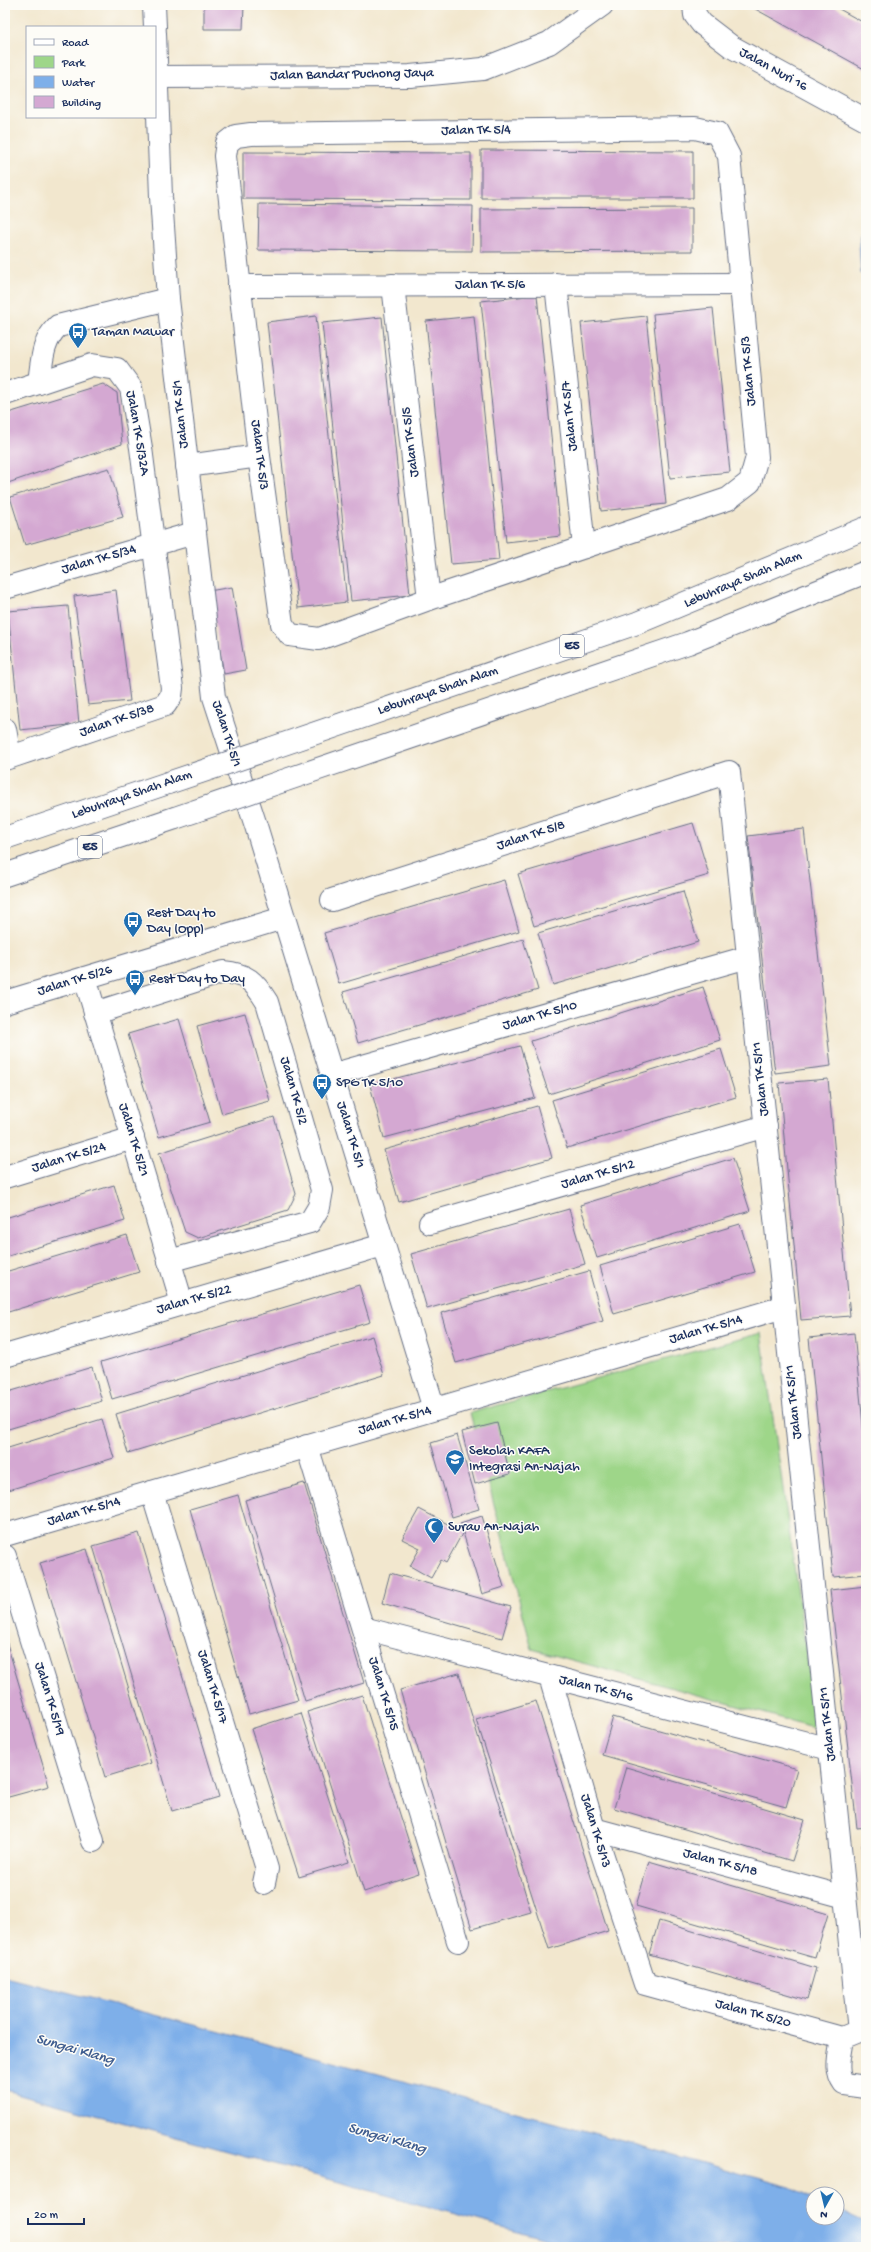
<svg xmlns="http://www.w3.org/2000/svg" width="871" height="2252" font-family="'Gochi Hand',sans-serif">
	<style>
		.green { fill: #9ed689; stroke: #5c8274 }
		.water { fill: #7eafe9; stroke: #4c6fa4 }
		.building { fill: #d4a8d2 }
		.lines { fill: none; stroke-linecap: round; stroke-linejoin: round }
		.minor-casing { stroke: #666f85; stroke-width: 24 }
		.highway-casing { stroke: #666f85; stroke-width: 24 }
		.minor { stroke: #fff; stroke-width: 22 }
		.highway { stroke: #fff; stroke-width: 22 }
		.highway-bridge-casing { stroke: #666f85; stroke-width: 24; stroke-linecap: butt }
		.highway-bridge { stroke: #fff; stroke-width: 22 }
		.labels { text-anchor: middle; dominant-baseline: central; stroke-width: 3; stroke-linejoin: round; paint-order: stroke }
		.shield { fill: #fdfcf7; stroke: #5f6c8c; stroke-width: 1 }
		.shield-label { font-size: 13px; font-weight: bold; fill: #1b2f5e }
		.street-label { font-size: 14px; fill: #1b2f5e; stroke: #fdfcf7 }
		.poi-label { font-size: 14px; fill: #1b2f5e; stroke: #fdfcf7; text-anchor: start }
		.water-label { font-size: 15px; font-style: italic; fill: #3e5c8f; stroke: #fdfcf7 }
	</style>
	<rect width="100%" height="100%" fill="#fdfcf7"/>
	<filter id="ink" filterUnits="userSpaceOnUse"><feTurbulence type="fractalNoise" baseFrequency=".025" numOctaves="2"/><feDisplacementMap in="SourceGraphic" scale="8" xChannelSelector="R" yChannelSelector="G"/><feConvolveMatrix kernelMatrix="1 2 1 2 8 2 1 2 1" color-interpolation-filters="sRGB"/></filter>
	<filter id="wash" filterUnits="userSpaceOnUse"><feTurbulence type="fractalNoise" baseFrequency=".012" numOctaves="4" result="noise"/><feDisplacementMap in="SourceGraphic" scale="16" xChannelSelector="R" yChannelSelector="G"/><feGaussianBlur stdDeviation="0.9" result="paint"/><feColorMatrix in="noise" values="0 0 0 0 0 0 0 0 0 0 0 0 0 0 0 0 0 1.4 0 .05"/><feComposite in="paint" operator="in"/></filter>
	<g filter="url(#wash)">
		<rect width="100%" height="100%" fill="#f2e7ce"/>
		<path class="green" d="M761,1333L817,1728L532,1649L470,1413Z"/>
		<g class="water">
			<path d="M866,218V277L861,274L859,243Z"/>
			<path d="M5,1976L290,2050L790,2187L813,2198V2218H837V2209L866,2222V2247H575L5,2090Z"/>
		</g>
		<g id="blocks">
			<g class="building">
				<path d="M204,5H244L243,29H204Z"/>
				<path d="M748,5H832L866,24V70Z"/>
				<path d="M481,150L693,151V198H481Z"/>
				<path d="M243,152L471,153V200L243,199Z"/>
				<path d="M259,204L473,206L472,251L258,250Z"/>
				<path d="M692,208V251L481,252V209Z"/>
				<path d="M537,295L561,536L506,542L481,301Z"/>
				<path d="M713,308L730,472L670,478L653,314Z"/>
				<path d="M316,316L347,602L298,608L267,322Z"/>
				<path d="M474,316L499,560L451,564L426,321Z"/>
				<path d="M646,316L666,504L601,511L581,323Z"/>
				<path d="M382,317L410,595L351,601L322,323Z"/>
				<path d="M103,384L117,393L122,444L5,484V414Z"/>
				<path d="M109,468L123,517L25,545L10,497Z"/>
				<path d="M232,587L246,670L224,674L209,591Z"/>
				<path d="M116,590L130,701L88,705L74,596Z"/>
				<path d="M68,606L79,724L20,730L8,611Z"/>
				<path d="M693,823L709,875L534,926L518,874Z"/>
				<path d="M804,829L831,1066L775,1073L748,836Z"/>
				<path d="M504,880L519,931L339,984L324,933Z"/>
				<path d="M683,891L698,942L553,985L538,933Z"/>
				<path d="M523,939L538,990L358,1043L343,992Z"/>
				<path d="M703,987L720,1040L549,1094L531,1041Z"/>
				<path d="M245,1013L270,1101L222,1114L197,1026Z"/>
				<path d="M179,1019L210,1122L159,1137L128,1034Z"/>
				<path d="M520,1046L535,1098L384,1138L370,1085Z"/>
				<path d="M721,1049L736,1097L567,1148L552,1100Z"/>
				<path d="M828,1079L850,1316L801,1320L779,1083Z"/>
				<path d="M537,1106L552,1158L399,1202L384,1150Z"/>
				<path d="M274,1117L296,1194L288,1210L198,1238L185,1232L159,1153Z"/>
				<path d="M733,1158L750,1211L597,1258L580,1205Z"/>
				<path d="M114,1185L125,1221L5,1257V1218Z"/>
				<path d="M569,1209L585,1264L427,1309L411,1254Z"/>
				<path d="M740,1224L755,1272L614,1314L600,1266Z"/>
				<path d="M127,1235L139,1272L5,1313V1272Z"/>
				<path d="M589,1271L603,1321L456,1363L441,1313Z"/>
				<path d="M359,1285L370,1322L112,1399L101,1362Z"/>
				<path d="M854,1333L866,1456V1574L833,1577L809,1338Z"/>
				<path d="M372,1336L384,1375L128,1453L116,1414Z"/>
				<path d="M92,1367L102,1401L5,1430V1393Z"/>
				<path d="M102,1419L114,1458L5,1491V1449Z"/>
				<path d="M497,1423L510,1474L475,1484L462,1432Z"/>
				<path d="M457,1435L479,1509L452,1517L431,1443Z"/>
				<path d="M304,1483L364,1683L305,1701L245,1500Z"/>
				<path d="M238,1495L298,1700L249,1714L190,1509Z"/>
				<path d="M419,1509L463,1532L446,1563L441,1560L431,1578L410,1566L420,1548L402,1539Z"/>
				<path d="M482,1516L504,1587L482,1594L460,1523Z"/>
				<path d="M139,1533L219,1797L172,1811L93,1546Z"/>
				<path d="M87,1549L151,1763L105,1777L40,1563Z"/>
				<path d="M390,1573L511,1607L502,1638L382,1603Z"/>
				<path d="M866,1586V1827L857,1828L830,1590Z"/>
				<path d="M5,1637L49,1786L5,1798Z"/>
				<path d="M459,1673L531,1912L472,1929L400,1690Z"/>
				<path d="M362,1695L419,1874L364,1892L307,1712Z"/>
				<path d="M536,1701L608,1931L549,1949L476,1719Z"/>
				<path d="M301,1713L349,1862L299,1877L251,1729Z"/>
				<path d="M613,1717L797,1769L786,1807L602,1755Z"/>
				<path d="M626,1767L805,1820L792,1861L614,1808Z"/>
				<path d="M866,1843V1875L865,1876L862,1844Z"/>
				<path d="M649,1861L828,1914L815,1958L636,1906Z"/>
				<path d="M659,1921L816,1968L807,2000L649,1954Z"/>
			</g>
		</g>
	</g>
	<g filter="url(#ink)">
		<use href="#blocks" fill-opacity="0" stroke="#666f85" stroke-width="1"/>
		<g class="lines">
			<g class="minor-casing">
				<g id="minor">
					<path d="M154,5L155,27"/>
					<path d="M694,5L695,15L702,24L732,47L866,120"/>
					<path d="M155,33L161,197L168,299L214,697L256,826L434,1409"/>
					<path d="M156,77L410,76L483,69L549,43L602,5"/>
					<path d="M695,128L717,133L729,156L757,457L750,482L728,499L429,599L319,639L290,635L282,624L259,456L225,156L227,143L236,136L251,134Z"/>
					<path d="M556,284L584,547"/>
					<path d="M393,285L429,599"/>
					<path d="M239,286L741,284"/>
					<path d="M39,383C42,361 42,341 58,326L168,299"/>
					<path d="M5,394L92,365L117,369L131,388L141,448L172,688L171,696L165,705L5,759"/>
					<path d="M187,466L259,456"/>
					<path d="M5,588L194,533"/>
					<path d="M5,729L10,757"/>
					<path d="M332,900L729,772L859,2031L842,2038L645,1984L594,1829L550,1677"/>
					<path d="M85,978L182,1303"/>
					<path d="M5,1002L283,918"/>
					<path d="M95,1013L223,972C247,974 254,981 267,1002L322,1190L319,1207L310,1222L169,1261"/>
					<path d="M331,1075L748,957"/>
					<path d="M5,1177L133,1138"/>
					<path d="M430,1223L766,1126"/>
					<path d="M5,1356L383,1245"/>
					<path d="M307,1446L458,1941"/>
					<path d="M152,1492L267,1869L264,1883"/>
					<path d="M5,1535L784,1307"/>
					<path d="M5,1556L93,1841"/>
					<path d="M363,1628L830,1749"/>
					<path d="M594,1829L845,1897"/>
					<path d="M842,2038C840,2054 834,2071 844,2084L866,2087"/>
				</g>
			</g>
			<g class="highway-casing">
				<g id="highway">
					<path d="M272,748L637,623L866,528"/>
					<path d="M283,781L688,643L866,572"/>
					<path d="M5,838L168,783"/>
					<path d="M5,875L175,818"/>
				</g>
			</g>
			<use href="#minor" class="minor"/>
			<use href="#highway" class="highway"/>
			<g class="highway-bridge-casing">
				<g id="highway-bridge">
					<path d="M168,783L272,748"/>
					<path d="M175,818L283,781"/>
				</g>
			</g>
			<use href="#highway-bridge" class="highway-bridge"/>
		</g>
	</g>
	<defs>
		<g id="bus-pin" transform="scale(1)"><path d="M0 17L-7.5 6A9.5 9.5 0 1 1 7.5 6Z" fill="#1f6fb2" stroke="#fdfcf7"/><path d="M-5-6H5V4H4V6H2V4H-2V6H-4V4H-5ZM-3.5-4V0h7V-4ZM-3.5 1.2v1.5H-2V1.2ZM2 1.2v1.5H3.5V1.2Z" fill="#fff"/></g>
		<g id="school-pin" transform="scale(1)"><path d="M0 17L-7.5 6A9.5 9.5 0 1 1 7.5 6Z" fill="#1f6fb2" stroke="#fdfcf7"/><path d="M0-5L7-2L0 1L-7-2ZM-4 1L0 2.5L4 1V4Q0 6-4 4Z" fill="#fff"/></g>
		<g id="mosque-pin" transform="scale(1)"><path d="M0 17L-7.5 6A9.5 9.5 0 1 1 7.5 6Z" fill="#1f6fb2" stroke="#fdfcf7"/><path d="M3.5-4.9A6 6 0 1 0 3.5 4.9A5 5 0 1 1 3.5-4.9Z" fill="#fff"/></g>
	</defs>
	<g fill-rule="evenodd">
		<use href="#bus-pin" x="78" y="332"/>
		<use href="#bus-pin" x="133" y="921"/>
		<use href="#bus-pin" x="135" y="979"/>
		<use href="#bus-pin" x="322" y="1083"/>
		<use href="#school-pin" x="455" y="1459"/>
		<use href="#mosque-pin" x="434" y="1527"/>
	</g>
	<g class="labels">
		<g class="shield">
			<rect x="560" y="635" width="24" height="22" rx="3"/>
			<rect x="78" y="836" width="24" height="22" rx="3"/>
		</g>
		<g class="shield-label">
			<text x="572" y="646">E5</text>
			<text x="90" y="847">E5</text>
		</g>
		<g class="street-label">
			<text transform="translate(773 70) rotate(29)">Jalan Nuri 16</text>
			<text transform="translate(352 75) rotate(-1)">Jalan Bandar Puchong Jaya</text>
			<text transform="translate(476 131) rotate(-1)">Jalan TK 5/4</text>
			<text x="490" y="285">Jalan TK 5/6</text>
			<text transform="translate(749 371) rotate(-95)">Jalan TK 5/3</text>
			<text transform="translate(181 414) rotate(-96)">Jalan TK 5/1</text>
			<text transform="translate(570 416) rotate(-96)">Jalan TK 5/7</text>
			<text transform="translate(137 433) rotate(80)">Jalan TK 5/32A</text>
			<text transform="translate(411 442) rotate(-97)">Jalan TK 5/5</text>
			<text transform="translate(259 455) rotate(83)">Jalan TK 5/3</text>
			<text transform="translate(99 560) rotate(-16)">Jalan TK 5/34</text>
			<text transform="translate(743 580) rotate(-23)">Lebuhraya Shah Alam</text>
			<text transform="translate(438 691) rotate(-19)">Lebuhraya Shah Alam</text>
			<text transform="translate(117 721) rotate(-19)">Jalan TK 5/38</text>
			<text transform="translate(226 734) rotate(72)">Jalan TK 5/1</text>
			<text transform="translate(132 795) rotate(-19)">Lebuhraya Shah Alam</text>
			<text transform="translate(531 836) rotate(-18)">Jalan TK 5/8</text>
			<text transform="translate(75 981) rotate(-17)">Jalan TK 5/26</text>
			<text transform="translate(540 1016) rotate(-16)">Jalan TK 5/10</text>
			<text transform="translate(761 1079) rotate(-96)">Jalan TK 5/11</text>
			<text transform="translate(293 1091) rotate(74)">Jalan TK 5/2</text>
			<text transform="translate(350 1135) rotate(73)">Jalan TK 5/1</text>
			<text transform="translate(133 1140) rotate(73)">Jalan TK 5/21</text>
			<text transform="translate(69 1158) rotate(-17)">Jalan TK 5/24</text>
			<text transform="translate(598 1175) rotate(-16)">Jalan TK 5/12</text>
			<text transform="translate(194 1300) rotate(-16)">Jalan TK 5/22</text>
			<text transform="translate(706 1330) rotate(-16)">Jalan TK 5/14</text>
			<text transform="translate(794 1402) rotate(-96)">Jalan TK 5/11</text>
			<text transform="translate(395 1421) rotate(-16)">Jalan TK 5/14</text>
			<text transform="translate(84 1512) rotate(-16)">Jalan TK 5/14</text>
			<text transform="translate(212 1687) rotate(73)">Jalan TK 5/17</text>
			<text transform="translate(596 1689) rotate(14)">Jalan TK 5/16</text>
			<text transform="translate(383 1694) rotate(73)">Jalan TK 5/15</text>
			<text transform="translate(49 1699) rotate(73)">Jalan TK 5/19</text>
			<text transform="translate(828 1724) rotate(-96)">Jalan TK 5/11</text>
			<text transform="translate(595 1831) rotate(73)">Jalan TK 5/13</text>
			<text transform="translate(720 1863) rotate(15)">Jalan TK 5/18</text>
			<text transform="translate(753 2014) rotate(15)">Jalan TK 5/20</text>
		</g>
		<g class="poi-label">
			<text x="92" y="332">Taman Mawar</text>
			<text x="147" y="913">Rest Day to<tspan x="147" dy="16">Day (Opp)</tspan></text>
			<text x="149" y="979">Rest Day to Day</text>
			<text x="336" y="1083">SPG TK 5/10</text>
			<text x="469" y="1451">Sekolah KAFA<tspan x="469" dy="16">Integrasi An-Najah</tspan></text>
			<text x="448" y="1527">Surau An-Najah</text>
		</g>
		<g class="water-label">
			<text transform="translate(75 2050) rotate(16)">Sungai Klang</text>
			<text transform="translate(387 2139) rotate(16)">Sungai Klang</text>
		</g>
	</g>
	<rect width="871" height="2252" fill="none" stroke="#fdfcf7" stroke-width="20"/>
	<rect x="26" y="26" width="130" height="92" fill="#fdfcf7" stroke="#a3aaba"/>
	<rect x="34" y="39" width="20" height="6" fill="#ffffff" stroke="#a3aaba"/>
	<text x="62" y="46" font-size="12" fill="#1b2f5e">Road</text>
	<rect x="34" y="56" width="20" height="12" fill="#9ed689" stroke="#a3aaba"/>
	<text x="62" y="66" font-size="12" fill="#1b2f5e">Park</text>
	<rect x="34" y="76" width="20" height="12" fill="#7eafe9" stroke="#a3aaba"/>
	<text x="62" y="86" font-size="12" fill="#1b2f5e">Water</text>
	<rect x="34" y="96" width="20" height="12" fill="#d4a8d2" stroke="#a3aaba"/>
	<text x="62" y="106" font-size="12" fill="#1b2f5e">Building</text>
	<g transform="translate(825 2206) rotate(188)"><circle r="19" fill="#fdfcf7" stroke="#a3aaba"/>
	<path d="M0-3L7 15L0 10L-7 15Z" fill="#1f6fb2"/>
	<text y="-6" font-size="11" font-weight="bold" text-anchor="middle" fill="#1b2f5e">N</text>
	</g>
	<path d="M28 2218v6h56v-6" fill="none" stroke="#1b2f5e" stroke-width="2"/>
	<text x="34" y="2218" font-size="12" fill="#1b2f5e" stroke="#fdfcf7" stroke-width="3" paint-order="stroke">20 m</text>
</svg>
